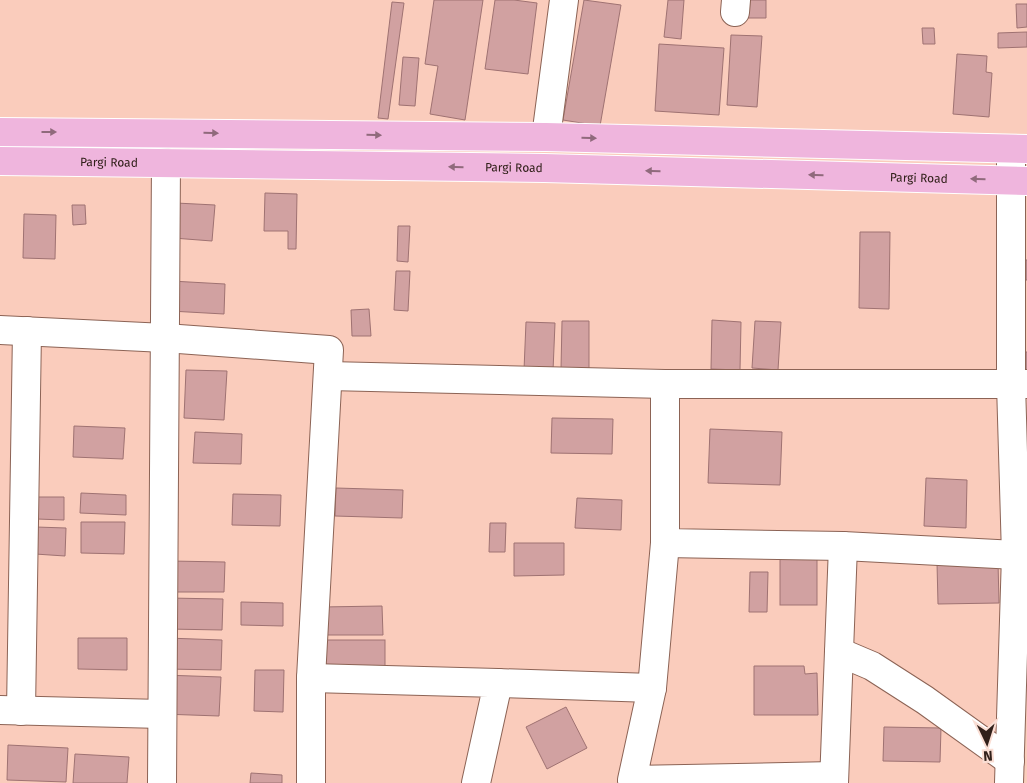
<svg xmlns="http://www.w3.org/2000/svg" width="1027" height="783" font-family="'Fira Sans',sans-serif">
	<style>
		.building { fill: #d1a1a1; stroke: #9f7272 }
		.lines { fill: none; stroke-linecap: round; stroke-linejoin: round }
		.minor-casing { stroke: #8c6355; stroke-width: 30 }
		.major-casing { stroke: #fff; stroke-width: 30 }
		.minor { stroke: #fff; stroke-width: 28 }
		.major { stroke: #efb5dd; stroke-width: 28 }
		.oneway { fill: #906a7c }
		.labels { text-anchor: middle; dominant-baseline: central; stroke-width: 4; stroke-linejoin: round; paint-order: stroke }
		.street-label { font-size: 12px; fill: #31201a; stroke: #faded4 }
	</style>
	<rect width="100%" height="100%" fill="#faccbc"/>
	<g class="building">
		<path d="M434,0H483L465,120L430,114L438,66L425,64Z"/>
		<path d="M495,0H514L537,3L528,74L485,69Z"/>
		<path d="M584,0L621,5L600,126L563,120Z"/>
		<path d="M668,0H684L681,39L664,37Z"/>
		<path d="M746,0H766V18H745Z"/>
		<path d="M392,2L404,3L388,119L378,118Z"/>
		<path d="M1016,4H1027V27L1017,28Z"/>
		<path d="M922,28H934L935,44H923Z"/>
		<path d="M1027,32V47L998,48V33Z"/>
		<path d="M731,35L762,36L757,107L727,105Z"/>
		<path d="M659,44L724,48L719,115L655,111Z"/>
		<path d="M957,54L987,56L986,72L992,73L989,117L953,114Z"/>
		<path d="M403,57L419,58L415,106L399,105Z"/>
		<path d="M265,193L297,194L296,249H288V231H264Z"/>
		<path d="M176,203L215,205L212,241L173,238Z"/>
		<path d="M72,205H85L86,224L73,225Z"/>
		<path d="M24,214L56,215L55,259L23,258Z"/>
		<path d="M398,226H410L408,262L397,261Z"/>
		<path d="M860,232H890L889,309L859,308Z"/>
		<path d="M1018,260H1027V280H1017Z"/>
		<path d="M396,271H410L408,311L394,310Z"/>
		<path d="M171,281L225,284L224,314L170,311Z"/>
		<path d="M369,309L371,336H352L351,310Z"/>
		<path d="M712,320L741,322L740,370L711,369Z"/>
		<path d="M562,321H589V370L561,369Z"/>
		<path d="M755,321L781,322L778,370L752,368Z"/>
		<path d="M526,322L555,323L553,371L524,370Z"/>
		<rect x="1023" y="352" width="4" height="21"/>
		<path d="M186,370L227,371L224,420L184,418Z"/>
		<path d="M552,418L613,419L612,454L551,453Z"/>
		<path d="M74,426L125,428L123,459L73,457Z"/>
		<path d="M710,429L782,432L780,485L708,483Z"/>
		<path d="M195,432L242,434L241,464L193,463Z"/>
		<path d="M926,478L967,480L966,528L924,526Z"/>
		<path d="M336,488L403,490L402,518L335,516Z"/>
		<path d="M81,493L126,495V515L80,513Z"/>
		<path d="M233,494L281,495L280,526L232,525Z"/>
		<path d="M37,497H64V520L37,519Z"/>
		<path d="M577,498L622,500L621,530L575,528Z"/>
		<path d="M81,522H125L124,554L81,553Z"/>
		<path d="M490,523H506L505,552H489Z"/>
		<path d="M36,527L66,528L65,556L35,554Z"/>
		<path d="M514,543H564V575L514,576Z"/>
		<rect x="780" y="557" width="37" height="48"/>
		<path d="M171,561L225,562L224,592H170Z"/>
		<path d="M998,562L999,603L938,604L937,563Z"/>
		<path d="M750,572H768L767,612H749Z"/>
		<path d="M168,598L223,599L222,630L168,629Z"/>
		<path d="M241,602L283,603V626L241,625Z"/>
		<path d="M382,606L383,635H321V607Z"/>
		<path d="M78,638H127V670L78,669Z"/>
		<path d="M167,638L222,640L221,670L167,669Z"/>
		<rect x="318" y="640" width="67" height="26"/>
		<path d="M754,666H804L805,674L817,673L818,715H754Z"/>
		<path d="M255,670H284L283,712L254,711Z"/>
		<path d="M163,675L221,677L219,716L162,714Z"/>
		<path d="M566,707L587,748L547,769L526,727Z"/>
		<path d="M884,727L941,728L940,762L883,761Z"/>
		<path d="M8,745L68,748L66,782L7,780Z"/>
		<path d="M75,754L129,757L127,783H73Z"/>
		<path d="M251,773L282,775V783H250Z"/>
	</g>
	<g class="lines">
		<g class="minor-casing">
			<g id="minor">
				<path d="M735,12L736,0"/>
				<path d="M546,137L564,0"/>
				<path d="M0,330L165,338L329,350L311,678V783"/>
				<path d="M328,376L665,384H1027"/>
				<path d="M665,384V543L843,546L1016,555"/>
				<path d="M665,543L652,688L632,780L834,776"/>
				<path d="M839,652L872,666L925,700L1010,761"/>
				<path d="M311,678L498,683L476,783"/>
				<path d="M498,683L652,688"/>
				<path d="M0,710L162,714"/>
				<path d="M21,711L27,331"/>
				<path d="M162,783L166,163"/>
				<path d="M834,783L843,546"/>
				<path d="M1009,783L1016,555L1011,384V149"/>
			</g>
		</g>
		<g class="major-casing">
			<g id="major">
				<path d="M0,132L546,137L1027,149"/>
				<path id="s1" d="M0,161L544,168L1027,181"/>
			</g>
		</g>
		<use href="#minor" class="minor"/>
		<use href="#major" class="major"/>
	</g>
	<defs><path id="oneway-solid" d="M-6-.8H1V-3.2L6.5 0L1 3.2V.8H-6Z" transform="scale(1.25)"/></defs>
	<g class="oneway">
		<use href="#oneway-solid" transform="translate(49 132)"/>
		<use href="#oneway-solid" transform="translate(211 133) rotate(1)"/>
		<use href="#oneway-solid" transform="translate(374 135) rotate(1)"/>
		<use href="#oneway-solid" transform="translate(589 138) rotate(1)"/>
		<use href="#oneway-solid" transform="translate(456 167) rotate(-179)"/>
		<use href="#oneway-solid" transform="translate(653 171) rotate(-179)"/>
		<use href="#oneway-solid" transform="translate(816 175) rotate(-179)"/>
		<use href="#oneway-solid" transform="translate(978 179) rotate(-179)"/>
	</g>
	<g class="labels">
		<g class="street-label">
			<text stroke="none"><textPath href="#s1" startOffset="109">Pargi Road</textPath></text>
			<text stroke="none"><textPath href="#s1" startOffset="514">Pargi Road</textPath></text>
			<text stroke="none"><textPath href="#s1" startOffset="919">Pargi Road</textPath></text>
		</g>
	</g>
	<g transform="translate(987 743) rotate(176)" stroke="#faded4" stroke-width="4" paint-order="stroke">
	<path d="M0-4L9 19L0 12L-9 19Z" fill="#31201a"/>
	<text y="-8" font-size="14" font-weight="bold" text-anchor="middle" fill="#31201a">N</text>
	</g>
</svg>
